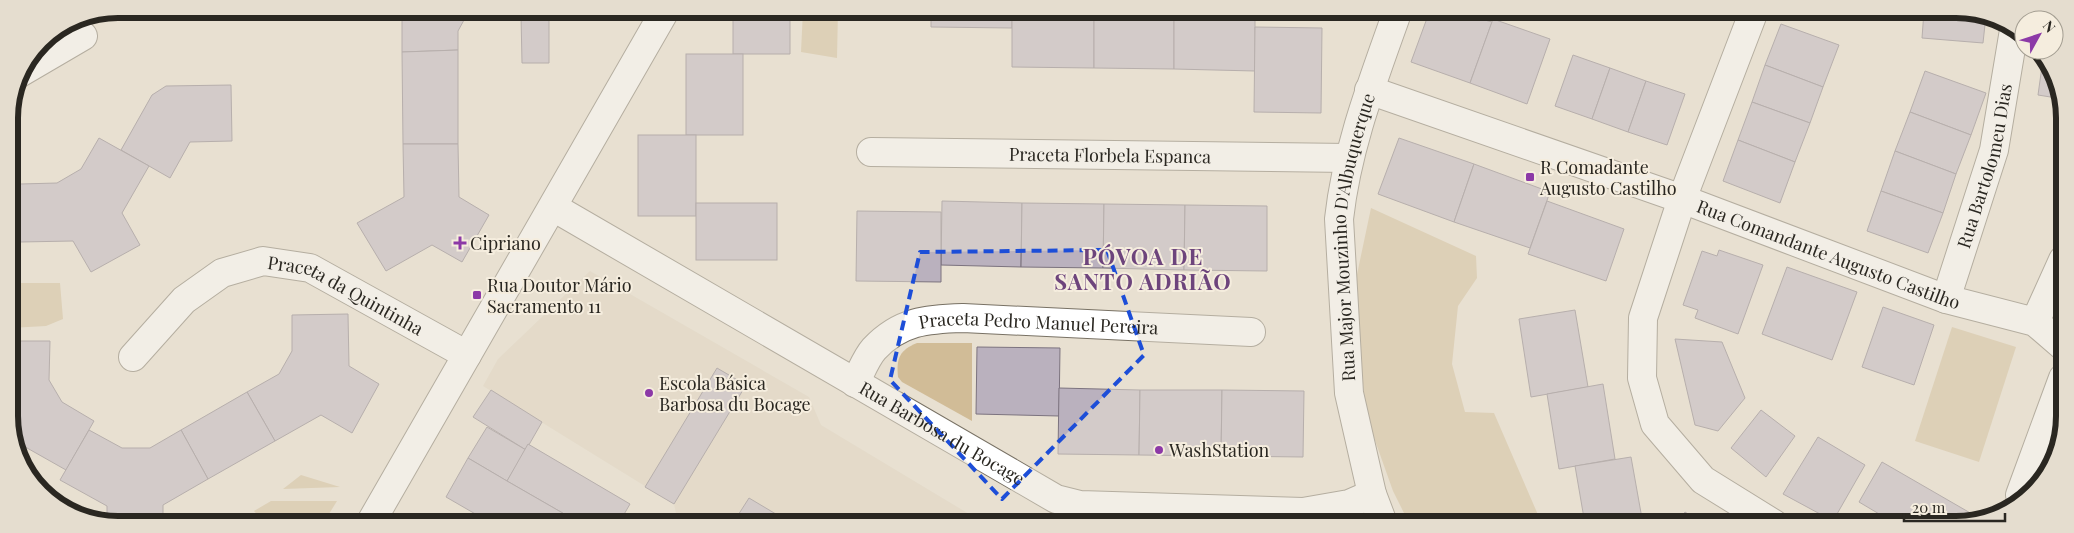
<svg xmlns="http://www.w3.org/2000/svg" width="2074" height="533" font-family="'Playfair Display',serif">
	<style>
		.built { fill: #dfd3bf }
		.green { fill: #d1bc97 }
		.building { fill: #bab1be; stroke: #7c737f }
		.lines { fill: none; stroke-linecap: round; stroke-linejoin: round }
		.lane-casing { stroke: #787164; stroke-width: 22 }
		.street-casing { stroke: #787164; stroke-width: 30 }
		.lane { stroke: #fff; stroke-width: 20 }
		.street { stroke: #fff; stroke-width: 28 }
		.marked { fill: none; stroke: #1d4ed8; stroke-width: 4; stroke-dasharray: 10 6; stroke-linejoin: round }
		.poi-dot { fill: #8c39a7; stroke: #f5edde; stroke-width: 2 }
		.labels { text-anchor: middle; dominant-baseline: central; stroke-width: 4; stroke-linejoin: round; paint-order: stroke }
		.street-label { font-size: 18px; fill: #2a2721; stroke: #f5edde }
		.poi-label { font-size: 18px; fill: #2a2721; stroke: #f5edde; text-anchor: start }
		.district-label { font-size: 22px; font-weight: bold; letter-spacing: 1px; fill: #6d447c; stroke: #f5edde }
		.rim { fill: none; stroke: #2a2721; stroke-width: 6 }
	</style>
	<rect width="100%" height="100%" fill="#e8e0d1"/>
	<path class="built" d="M590,271L809,397L821,425L984,523H678L674,504L483,386L498,359Z"/>
	<g class="green">
		<path d="M803,10H838L837,58L801,52Z"/>
		<path d="M1371,208L1476,256L1477,278L1458,306L1452,364L1465,412L1494,413L1542,524L1409,523L1393,491L1367,418L1359,349L1355,284Z"/>
		<path d="M10,283H60L63,319L46,326L10,328Z"/>
		<path d="M1952,327L2016,347L1979,462L1915,441Z"/>
		<path d="M917,343H972V421L902,382L898,377C896,358 900,350 917,343Z"/>
		<path d="M301,475L340,487L283,489Z"/>
		<path d="M271,501H337L324,522H264L254,511Z"/>
	</g>
	<g class="building">
		<path d="M386,9H470L458,31V50L402,52V17Z"/>
		<path d="M733,9L790,10V54H733Z"/>
		<path d="M931,10H1012V28L931,27Z"/>
		<path d="M1012,10H1094V68L1012,67Z"/>
		<path d="M1094,10H1174V69L1094,68Z"/>
		<path d="M1174,10H1255V71L1174,69Z"/>
		<path d="M1430,10H1484L1481,19L1492,22L1470,83L1411,62Z"/>
		<path d="M1924,11H1978L1986,15L1983,43L1922,38Z"/>
		<path d="M521,15H549V63H522Z"/>
		<path d="M1493,19L1550,39L1527,104L1470,83Z"/>
		<path d="M1781,24L1839,45L1823,87L1765,65Z"/>
		<path d="M1255,27L1322,28L1321,113L1254,112Z"/>
		<path d="M458,50V144H403L402,52Z"/>
		<rect x="686" y="54" width="57" height="81"/>
		<path d="M1573,55L1610,68L1592,119L1555,106Z"/>
		<path d="M2043,59L2063,96V99L2038,95Z"/>
		<path d="M1765,65L1823,87L1810,123L1752,102Z"/>
		<path d="M1610,68L1646,81L1628,132L1592,119Z"/>
		<path d="M1925,71L1986,93L1971,135L1910,112Z"/>
		<path d="M1646,81L1685,94L1667,145L1628,132Z"/>
		<path d="M231,85L232,141L190,142L170,178L121,150L152,95L166,86Z"/>
		<path d="M1752,102L1810,123L1795,162L1738,140Z"/>
		<path d="M1910,112L1971,135L1956,174L1895,151Z"/>
		<rect x="638" y="135" width="58" height="81"/>
		<path d="M99,138L149,166L122,213L140,245L91,272L73,241L20,242V184L57,183L81,169Z"/>
		<path d="M1399,138L1474,164L1454,222L1378,194Z"/>
		<path d="M1738,140L1795,162L1780,203L1723,181Z"/>
		<path d="M403,144H458L459,197L489,215L462,262L432,245L386,271L357,223L404,197Z"/>
		<path d="M1895,151L1956,174L1943,213L1881,191Z"/>
		<path d="M1474,164L1550,192L1530,248L1454,222Z"/>
		<path d="M9,184H20V242H10Z"/>
		<path d="M1881,191L1943,213L1928,253L1867,231Z"/>
		<path d="M942,201L1022,203L1021,267L941,265Z"/>
		<path d="M1547,201L1624,229L1606,281L1528,254Z"/>
		<rect x="696" y="203" width="81" height="57"/>
		<path d="M1022,203L1104,204L1103,268L1021,267Z"/>
		<path d="M1104,204L1185,205L1184,270L1103,268Z"/>
		<path d="M1185,205L1267,206V271L1184,270Z"/>
		<path d="M857,211L941,212V282L856,281Z"/>
		<path d="M1719,250L1763,265L1738,334L1695,318L1698,310L1683,305L1702,251L1717,256Z"/>
		<path d="M1787,267L1857,292L1832,360L1762,334Z"/>
		<path d="M1883,307L1934,325L1914,385L1862,367Z"/>
		<path d="M1575,310L1588,387L1531,397L1519,319Z"/>
		<path d="M348,314L349,366L379,384L352,433L321,415L275,441L247,392L279,374L292,351V315Z"/>
		<path d="M1675,339L1722,342L1745,398L1718,431L1695,425Z"/>
		<path d="M10,341H50L49,380L62,402L94,421L66,470L20,444L16,446L11,437Z"/>
		<path d="M977,347L1060,348L1059,416L976,414Z"/>
		<path d="M717,368L746,385L674,504L645,487Z"/>
		<path d="M1603,384L1615,459L1559,469L1547,394Z"/>
		<path d="M1059,388L1140,390L1139,455L1058,454Z"/>
		<path d="M491,390L542,422L526,450L473,417Z"/>
		<path d="M1140,390H1222L1221,456L1139,455Z"/>
		<path d="M1222,390L1304,391L1303,457L1221,456Z"/>
		<path d="M247,392L275,441L208,479L181,430Z"/>
		<path d="M1761,410L1795,436L1766,477L1731,448Z"/>
		<path d="M487,427L526,450L507,481L468,458Z"/>
		<path d="M89,430L122,448H150L181,430L208,479L163,505V522H107V506L60,480Z"/>
		<path d="M1818,437L1865,465L1833,521L1783,494Z"/>
		<path d="M528,444L630,504L619,523H580L507,481Z"/>
		<path d="M1631,457L1643,524H1585L1575,466Z"/>
		<path d="M468,458L507,481L580,523H491L446,497Z"/>
		<path d="M1882,462L1979,518L1964,524H1896L1859,502Z"/>
		<path d="M749,498L791,523H733Z"/>
		<path d="M1685,512L1703,524H1677Z"/>
	</g>
	<g class="lines">
		<g class="lane-casing">
			<path id="lane" d="M304,10V9"/>
		</g>
		<g class="street-casing">
			<g id="street">
				<path d="M1754,11L1682,199L1643,318L1642,378L1655,424L1703,480L1774,524"/>
				<path d="M18,74L83,36"/>
				<path id="s1" d="M1369,90L1682,199L1946,299L2035,322L2063,346"/>
				<path id="s2" d="M871,152L1349,158"/>
				<path id="s3" d="M553,207L1056,499L1080,505L1303,512L1349,504L1372,494"/>
				<path id="s4" d="M1946,299L1994,150L2014,30"/>
				<path d="M2035,322L2063,260"/>
				<path id="s5" d="M133,357L184,300L222,273L263,261L310,268L467,355"/>
				<path id="s6" d="M855,383C861,372 866,358 874,349C900,321 927,319 963,318L1251,332"/>
				<path d="M2020,495L2063,378"/>
				<path d="M371,522L666,9"/>
				<path id="s7" d="M1383,523L1372,494L1349,393L1339,219C1347,146 1374,78 1398,10"/>
			</g>
		</g>
		<use href="#lane" class="lane"/>
		<use href="#street" class="street"/>
	</g>
	<path d="M0 0H2074V533H0ZM1107,250L1144,355L1002,499L890,380L920,252Z" fill="#e8e0d1" fill-opacity=".55" fill-rule="evenodd"/>
	<path class="marked" d="M1107,250L1144,355L1002,499L890,380L920,252Z"/>
	<g class="poi-dot">
		<rect x="1525" y="172" width="10" height="10" rx="2.5"/>
		<path d="M457.5 235.5h5v5h5v5h-5v5h-5v-5h-5v-5h5z"/>
		<rect x="472" y="290" width="10" height="10" rx="2.5"/>
		<circle cx="649" cy="393" r="5"/>
		<circle cx="1159" cy="450" r="5"/>
	</g>
	<g class="labels">
		<g class="street-label">
			<text stroke="none"><textPath href="#s2" startOffset="239">Praceta Florbela Espanca</textPath></text>
			<text stroke="none"><textPath href="#s4" startOffset="139">Rua Bartolomeu Dias</textPath></text>
			<text stroke="none"><textPath href="#s7" startOffset="292">Rua Major Mouzinho D'Albuquerque</textPath></text>
			<text stroke="none"><textPath href="#s1" startOffset="488">Rua Comandante Augusto Castilho</textPath></text>
			<text stroke="none"><textPath href="#s5" startOffset="256">Praceta da Quintinha</textPath></text>
			<text stroke="none"><textPath href="#s6" startOffset="212">Praceta Pedro Manuel Pereira</textPath></text>
			<text stroke="none"><textPath href="#s3" startOffset="450">Rua Barbosa du Bocage</textPath></text>
		</g>
		<g class="poi-label">
			<text x="1540" y="167">R Comadante<tspan x="1540" dy="21">Augusto Castilho</tspan></text>
			<text x="470" y="243">Cipriano</text>
			<text x="487" y="285">Rua Doutor Mário<tspan x="487" dy="21">Sacramento 11</tspan></text>
			<text x="659" y="383">Escola Básica<tspan x="659" dy="21">Barbosa du Bocage</tspan></text>
			<text x="1169" y="450">WashStation</text>
		</g>
		<g class="district-label">
			<text x="1143" y="256">PÓVOA DE<tspan x="1143" dy="25">SANTO ADRIÃO</tspan></text>
		</g>
	</g>
	<path d="M0 0H2074V533H0ZM118 18H1956A100 100 0 0 1 2056 118V416A100 100 0 0 1 1956 516H118A100 100 0 0 1 18 416V118A100 100 0 0 1 118 18Z" fill="#e5ddcf" fill-rule="evenodd"/>
	<path class="rim" d="M118 18H1956A100 100 0 0 1 2056 118V416A100 100 0 0 1 1956 516H118A100 100 0 0 1 18 416V118A100 100 0 0 1 118 18Z"/>
	<g transform="translate(2039 35) rotate(50)"><circle r="24" fill="#f5edde" stroke="#a49e92"/>
	<path d="M0-4L9 19L0 12L-9 19Z" fill="#8c39a7"/>
	<text y="-8" font-size="14" font-weight="bold" text-anchor="middle" fill="#2a2721">N</text>
	</g>
	<path d="M1904 513v8h101v-8" fill="none" stroke="#2a2721" stroke-width="2.5"/>
	<text x="1912" y="513" font-size="15" fill="#2a2721" stroke="#f5edde" stroke-width="4" paint-order="stroke">20 m</text>
</svg>
